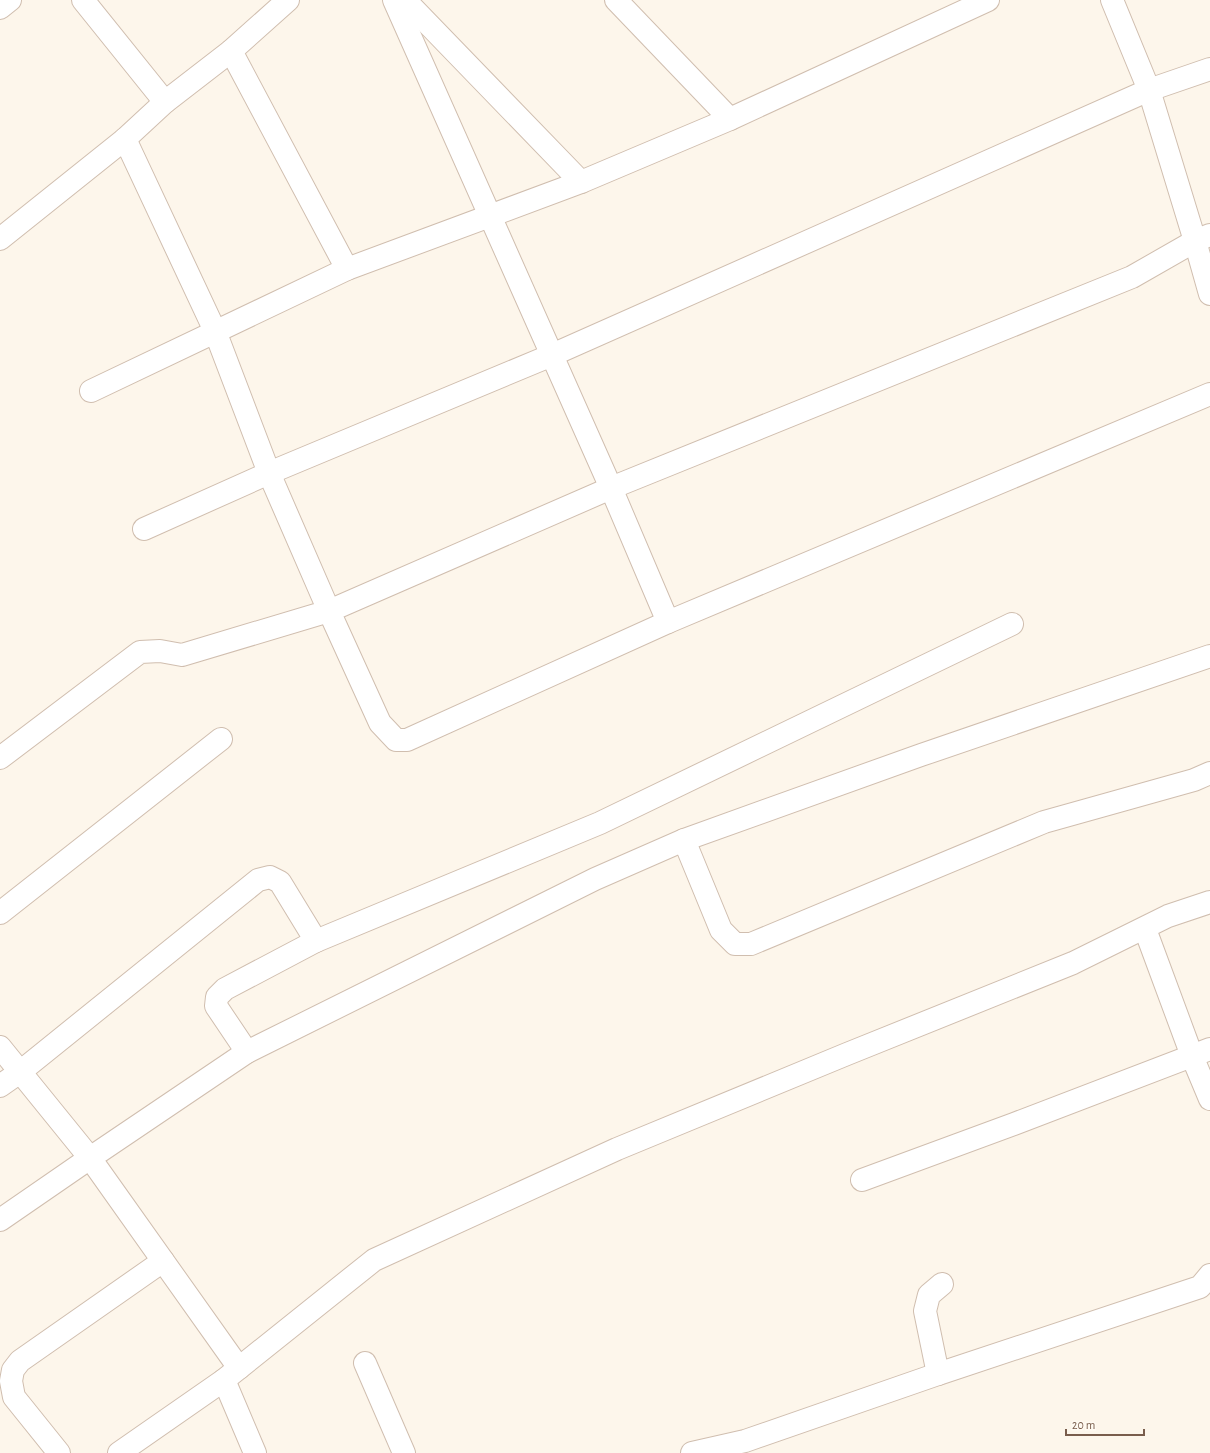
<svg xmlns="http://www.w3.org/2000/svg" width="1210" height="1453" font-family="'Alegreya Sans',sans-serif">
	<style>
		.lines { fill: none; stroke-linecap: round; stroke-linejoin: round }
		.minor-casing { stroke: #d0beaf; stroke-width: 24 }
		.minor { stroke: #fff; stroke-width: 22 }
	</style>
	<rect width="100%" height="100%" fill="#fdf6eb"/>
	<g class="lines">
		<g class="minor-casing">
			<g id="minor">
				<path d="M83,0L165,102"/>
				<path d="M394,0L611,488L668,622L1210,394"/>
				<path d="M405,0L581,182"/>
				<path d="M616,0L730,119"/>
				<path d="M1112,0L1149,90L1195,241L1210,294"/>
				<path d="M0,8L10,0"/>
				<path d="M231,51L347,269"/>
				<path d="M0,239L125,139L165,102L231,51L288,0"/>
				<path d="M91,391L347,269L581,182L730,119L988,0"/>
				<path d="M144,529L269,473L552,355L1149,90L1210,69"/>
				<path d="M668,622L407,740H396L380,723L329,611L611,488L1132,277L1195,241L1210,235"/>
				<path d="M1012,624L600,823L316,941L225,989L217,997L216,1006L247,1052L595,879L684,840L921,755L1210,656"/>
				<path d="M0,758L140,652L160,651L182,655L329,611L269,473L215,331L125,139"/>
				<path d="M684,840L721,930L735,944H751L1044,822L1194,780L1210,773"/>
				<path d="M0,913L221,739"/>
				<path d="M1145,929L1192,1056L1210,1099"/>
				<path d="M0,1047L90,1158L0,1220"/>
				<path d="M0,1086L20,1072L258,880L270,877L280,882L316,941"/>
				<path d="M862,1180L1014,1124L1210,1049"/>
				<path d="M942,1284L929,1295L925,1311L938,1374L1200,1287L1210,1275"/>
				<path d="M365,1363L404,1453"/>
				<path d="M239,1368L90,1158L247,1052"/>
				<path d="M224,1380L255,1453"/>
				<path d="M59,1453L14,1397L11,1381L13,1370L20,1361L163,1261"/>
				<path d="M119,1453L224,1380L374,1260L617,1149L847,1054L1073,963L1168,916L1210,902"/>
				<path d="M692,1453L745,1441L938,1374"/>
			</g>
		</g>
		<use href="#minor" class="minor"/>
	</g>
	<path d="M1066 1429v6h78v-6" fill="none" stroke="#795d4c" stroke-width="2"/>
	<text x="1072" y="1429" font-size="12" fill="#795d4c" stroke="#fffaf2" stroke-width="3" paint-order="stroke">20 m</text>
</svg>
